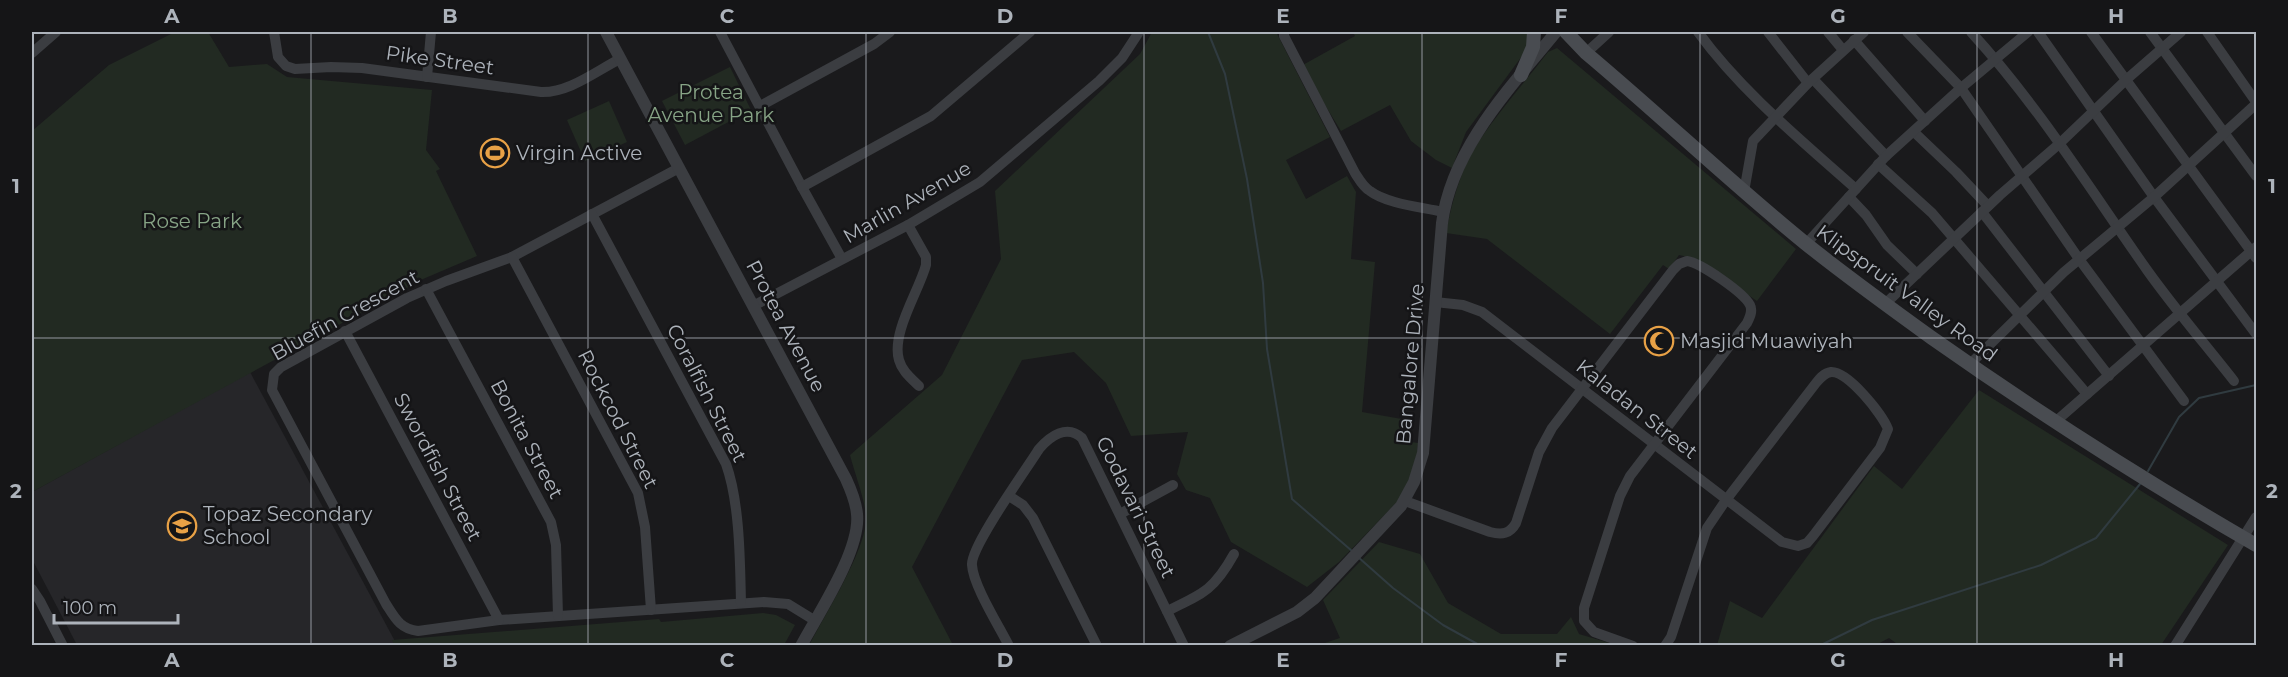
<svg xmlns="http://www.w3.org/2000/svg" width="2288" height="677" font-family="Montserrat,sans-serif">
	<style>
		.built { fill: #262629 }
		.green { fill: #222a22 }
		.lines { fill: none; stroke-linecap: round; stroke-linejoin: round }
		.stream { stroke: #303b40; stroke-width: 2 }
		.minor { stroke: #3b3d41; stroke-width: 10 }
		.tertiary { stroke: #3b3d41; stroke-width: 12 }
		.secondary { stroke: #494c51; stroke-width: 14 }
		.grid { fill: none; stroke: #adb3bb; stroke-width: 1.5; stroke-opacity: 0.55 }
		.labels { text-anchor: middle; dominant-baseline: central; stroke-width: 5; stroke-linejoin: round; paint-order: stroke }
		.street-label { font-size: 20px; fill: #adb3bb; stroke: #151517 }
		.park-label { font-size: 20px; fill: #87a486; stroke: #151517 }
		.poi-label { font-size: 20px; fill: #adb3bb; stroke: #151517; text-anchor: start }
		.neatline { fill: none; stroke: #adb3bb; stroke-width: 2 }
		.grid-label { font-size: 20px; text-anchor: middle; font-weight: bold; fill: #adb3bb }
	</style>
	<rect width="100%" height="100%" fill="#1a1a1c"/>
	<path class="built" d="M250,372L397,645H77L32,559V492Z"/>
	<g class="green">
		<path d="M175,32H208L229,67L267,64L287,77L432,90L426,150L440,169L436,171L477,256L423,279L32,492V131L109,65Z"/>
		<path d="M1152,32H1276L1330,137L1286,160L1306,199L1347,176L1356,192L1351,259L1375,262L1362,412L1413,421L1411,442L1418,443L1417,454L1408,483L1398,501L1339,562L1307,587L1231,542L1210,498L1186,490L1177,474L1188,432L1131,436L1106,383L1074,352L1022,360L912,567L953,645L809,646C824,616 867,549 866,518C866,502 854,472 850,455L942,375L1001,259L995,191L1140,54Z"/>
		<path d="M1353,32H1531L1525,52L1466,132L1452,168L1436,160L1411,141L1390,105L1341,131L1301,66L1355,36Z"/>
		<path d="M1557,48L1796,249L1757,301L1693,258L1679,255L1669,269L1663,265L1610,334L1487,239L1446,233C1452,201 1461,168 1479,141C1500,110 1525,82 1548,52Z"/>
		<path d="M730,67L751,110L685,145L662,101Z"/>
		<path d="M609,101L627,142L585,161L567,120Z"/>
		<path d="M1979,390L2228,545L2161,645L1900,646L1889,638L1874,646L1717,645L1730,601L1762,618L1874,466L1902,489Z"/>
		<path d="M1379,542L1420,554L1448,603L1501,634H1557L1571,617L1579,634L1616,645L1322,644L1340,638L1323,600Z"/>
		<path d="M763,613L776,615L795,625L784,645L395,646L392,640L659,619L661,622Z"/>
	</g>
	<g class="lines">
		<g class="stream">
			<path d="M1208,32L1225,74L1247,179L1263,283L1267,349L1292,499L1352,551"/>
			<path d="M2148,471L2179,417L2199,398L2256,385"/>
			<path d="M1358,557L1393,588L1443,625L1481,646"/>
			<path d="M1819,646L1872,620L2041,565L2096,538L2140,484"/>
		</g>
		<g class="minor">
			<path d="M274,32L278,57L286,66L295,69L331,67L362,68L541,92C569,93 596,71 620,59"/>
			<path d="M720,32L802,187L842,259"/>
			<path d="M1284,32V36L1355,173C1359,179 1363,187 1370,191C1387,204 1422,207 1443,212"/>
			<path d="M1698,32C1741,91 1801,140 1856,189"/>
			<path d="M1768,32L1808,83"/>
			<path d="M1828,32L1843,50"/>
			<path d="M1907,32L1961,88L2079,259L2184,401"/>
			<path d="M1971,32C2037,104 2090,189 2147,270C2174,308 2205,344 2234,381"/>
			<path d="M2038,32L2154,197L2256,334"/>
			<path d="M2091,32L2256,258"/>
			<path d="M2150,32L2256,176"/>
			<path d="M2207,32L2256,102"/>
			<path d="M1854,40L1925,121"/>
			<path d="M32,53L56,32"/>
			<path d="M1586,53L1609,32"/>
			<path d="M427,77L431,32"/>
			<path d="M1813,79L1886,156"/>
			<path d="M760,106L874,44L890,32"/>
			<path d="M1914,132L1956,172L1988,206"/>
			<path d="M1878,164L1932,213L2087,394"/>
			<path d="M679,168L512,257L446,281L407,298L281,367L274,374L272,390L386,604C395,618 400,629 418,631L499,620L764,602L788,604L814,620"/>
			<path d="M802,187L931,116L1030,32"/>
			<path d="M1744,192L1753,141L1808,83L1864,32"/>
			<path d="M1849,197L1866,215L1887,245L1917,274"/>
			<path d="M1982,212L2109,376"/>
			<path d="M592,214L726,464C740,503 740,562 741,603"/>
			<path d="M908,225L926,257V265C919,291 891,333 899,360C902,371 911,378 919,386"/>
			<path d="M1806,244L1886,156L1961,88L2028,32"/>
			<path d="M512,257L638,493L645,527L651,610"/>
			<path d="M426,289L551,522L556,545L558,616"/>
			<path d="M1435,302L1463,305L1482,312L1782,542L1798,546L1807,543L1813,536L1880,448L1888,429C1882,414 1848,371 1831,372C1824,373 1820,378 1816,383L1726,500L1707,528L1671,637L1665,646"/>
			<path d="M1885,304L2000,195L2059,144L2127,79L2181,32"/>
			<path d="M753,306L908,225L980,182L1099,81L1122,58L1139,32"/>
			<path d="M345,331L499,620"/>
			<path d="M1970,364L2064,272L2154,197L2256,104"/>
			<path d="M2055,422L2256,247"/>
			<path d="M1009,496L1023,505L1033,518L1097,646"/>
			<path d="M1405,501L1490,532C1502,535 1510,534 1516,523L1539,452L1552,428L1673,270L1679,264L1687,261C1701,263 1744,293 1750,305C1753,311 1750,317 1747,323L1630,476L1620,496L1584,608V621L1594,632L1633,646"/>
			<path d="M1120,514L1173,485"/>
			<path d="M32,589L40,601L63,646"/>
			<path d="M1167,611C1203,594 1214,590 1234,554"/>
			<path d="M1009,646C999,626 973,585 972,565C970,547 1026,470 1039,449C1050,436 1067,424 1082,438L1184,646"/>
			<path d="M2175,646L2256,517"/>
		</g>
		<g class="tertiary">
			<path d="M606,32L846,479C851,490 856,502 857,514C861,550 818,614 801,646"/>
			<path d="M1230,646L1297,612L1315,598L1401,506L1414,482L1423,453L1442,223C1452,148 1510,88 1556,32"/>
		</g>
		<g class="secondary">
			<path d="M1566,32L1586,53C1660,115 1730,182 1805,243C1846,276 1889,307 1932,338C2037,412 2145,481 2256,545"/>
			<path d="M1521,75L1533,47L1534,32"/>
		</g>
	</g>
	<path class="grid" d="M311,32V646M588,32V646M866,32V646M1144,32V646M1422,32V646M1700,32V646M1977,32V646M32,338H2256"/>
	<defs>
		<g id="stadium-ring" transform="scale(1.5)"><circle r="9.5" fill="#151517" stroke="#e8a146" stroke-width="1.5"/><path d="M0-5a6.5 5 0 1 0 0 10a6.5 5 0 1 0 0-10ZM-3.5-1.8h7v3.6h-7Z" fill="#e8a146"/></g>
		<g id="mosque-ring" transform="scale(1.5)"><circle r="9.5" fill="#151517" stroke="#e8a146" stroke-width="1.5"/><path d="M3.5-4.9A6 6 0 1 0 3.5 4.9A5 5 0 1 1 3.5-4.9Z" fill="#e8a146"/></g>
		<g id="school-ring" transform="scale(1.5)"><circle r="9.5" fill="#151517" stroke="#e8a146" stroke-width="1.5"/><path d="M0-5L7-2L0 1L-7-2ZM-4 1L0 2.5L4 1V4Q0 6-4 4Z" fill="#e8a146"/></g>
	</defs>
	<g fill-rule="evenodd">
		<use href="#stadium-ring" x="495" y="153"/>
		<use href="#mosque-ring" x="1659" y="341"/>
		<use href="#school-ring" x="182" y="526"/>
	</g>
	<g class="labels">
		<g class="street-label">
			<text transform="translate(440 60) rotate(8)">Pike Street</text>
			<text transform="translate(907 202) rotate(-30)">Marlin Avenue</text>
			<text transform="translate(1907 293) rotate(36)">Klipspruit Valley Road</text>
			<text transform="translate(345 315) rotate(-29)">Bluefin Crescent</text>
			<text transform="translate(786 326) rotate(62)">Protea Avenue</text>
			<text transform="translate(1410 364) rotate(-85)">Bangalore Drive</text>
			<text transform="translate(707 393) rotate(63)">Coralfish Street</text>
			<text transform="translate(1637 409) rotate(38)">Kaladan Street</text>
			<text transform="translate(618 419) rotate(63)">Rockcod Street</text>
			<text transform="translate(527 439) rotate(62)">Bonita Street</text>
			<text transform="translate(438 467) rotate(62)">Swordfish Street</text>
			<text transform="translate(1136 507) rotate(64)">Godavari Street</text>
		</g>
		<g class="park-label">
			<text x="711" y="92">Protea<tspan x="711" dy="23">Avenue Park</tspan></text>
			<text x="192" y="221">Rose Park</text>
		</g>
		<g class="poi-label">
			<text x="516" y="153">Virgin Active</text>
			<text x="1680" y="341">Masjid Muawiyah</text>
			<text x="203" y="514">Topaz Secondary<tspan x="203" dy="23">School</tspan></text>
		</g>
	</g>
	<rect width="2288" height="677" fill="none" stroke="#151517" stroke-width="66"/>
	<path d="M54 614v9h124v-9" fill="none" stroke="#adb3bb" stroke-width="3"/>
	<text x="63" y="614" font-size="18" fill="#adb3bb" stroke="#151517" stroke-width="4.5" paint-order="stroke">100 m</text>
	<rect x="33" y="33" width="2222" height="611" class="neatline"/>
	<g class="grid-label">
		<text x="172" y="23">A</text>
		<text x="450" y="23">B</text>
		<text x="727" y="23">C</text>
		<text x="1005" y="23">D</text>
		<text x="1283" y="23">E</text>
		<text x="1561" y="23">F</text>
		<text x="1838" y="23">G</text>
		<text x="2116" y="23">H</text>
		<text x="16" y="193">1</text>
		<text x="2272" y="193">1</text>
		<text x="16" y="498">2</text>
		<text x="2272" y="498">2</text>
		<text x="172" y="667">A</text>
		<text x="450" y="667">B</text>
		<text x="727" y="667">C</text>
		<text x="1005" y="667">D</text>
		<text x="1283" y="667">E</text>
		<text x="1561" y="667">F</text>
		<text x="1838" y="667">G</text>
		<text x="2116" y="667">H</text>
	</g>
</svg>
